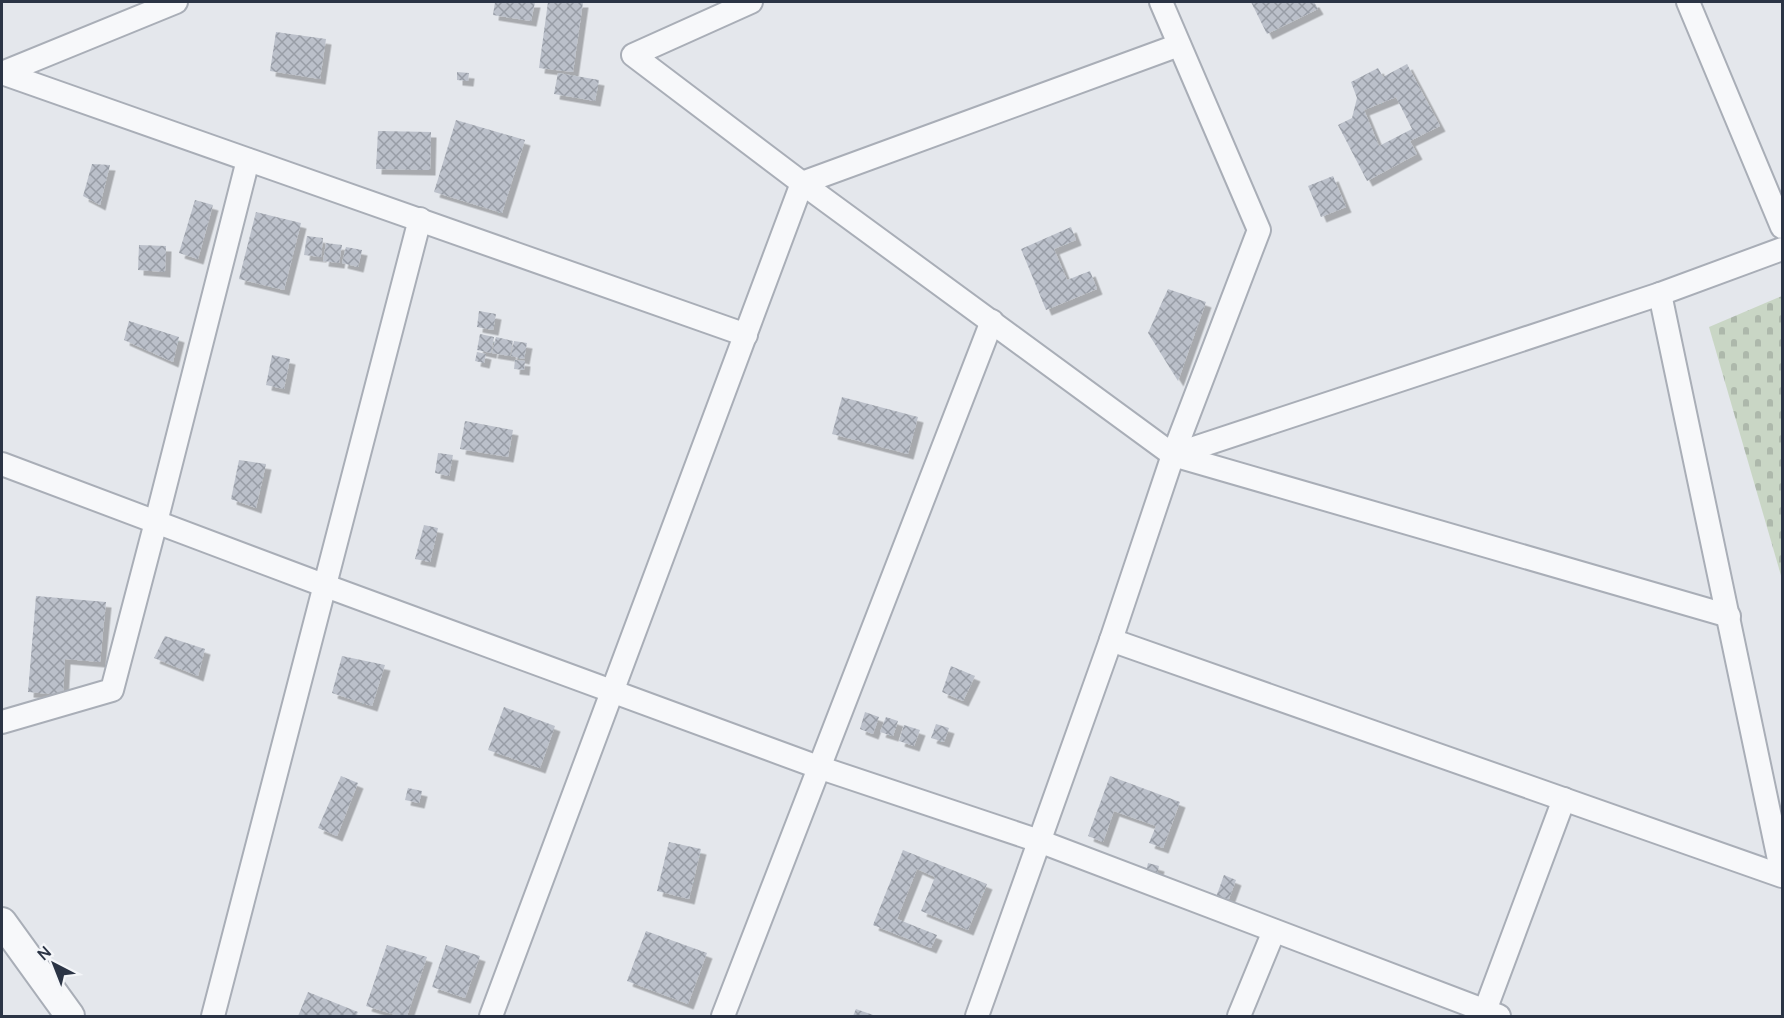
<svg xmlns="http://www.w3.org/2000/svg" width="1784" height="1018" font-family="Manrope,sans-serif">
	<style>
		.cemetery { fill: url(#cemetery-stones) }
		.building { fill: url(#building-cross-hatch); fill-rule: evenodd; filter: url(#shadow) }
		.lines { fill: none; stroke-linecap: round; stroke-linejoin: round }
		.minor-casing { stroke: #a9aeb7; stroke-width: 26 }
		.tertiary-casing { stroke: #a9aeb7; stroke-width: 32 }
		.minor { stroke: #f7f8fa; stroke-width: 22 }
		.tertiary { stroke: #f7f8fa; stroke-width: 28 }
	</style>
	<defs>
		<pattern id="cemetery-stones" width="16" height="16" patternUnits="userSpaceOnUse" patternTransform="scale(1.5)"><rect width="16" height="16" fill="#c9d6c5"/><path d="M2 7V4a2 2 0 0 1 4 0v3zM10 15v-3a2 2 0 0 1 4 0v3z" fill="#adb8ab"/></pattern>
		<pattern id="building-cross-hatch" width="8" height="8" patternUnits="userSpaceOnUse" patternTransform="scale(1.5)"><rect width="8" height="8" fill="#bbc0ca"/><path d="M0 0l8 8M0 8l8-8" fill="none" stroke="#989da6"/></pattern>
		<filter id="shadow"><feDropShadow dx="5.5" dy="5.5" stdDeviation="0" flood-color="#0004"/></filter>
	</defs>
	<rect width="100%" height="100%" fill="#e4e7ec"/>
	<path class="cemetery" d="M1782,296V579L1709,327Z"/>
	<g class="building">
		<path d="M495,2H535L531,21L493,15Z"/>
		<path d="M548,2H583L573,72L539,68Z"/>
		<path d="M1251,2H1314L1318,9L1267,34Z"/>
		<path d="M276,32L326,39L320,79L270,71Z"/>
		<path d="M1407,64L1440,126L1410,141L1417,154L1367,181L1338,125L1352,118L1357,98L1351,82L1378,68L1383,77ZM1396,97L1412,129L1379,146L1364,110Z"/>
		<path d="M457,72L469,73L468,81L457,80Z"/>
		<path d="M558,73L599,80L595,101L554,94Z"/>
		<path d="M456,120L525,140L502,213L434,192Z"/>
		<path d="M378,131L431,132L430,170L376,169Z"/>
		<path d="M92,164L110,165L100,205L83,196Z"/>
		<path d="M1333,176L1346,207L1321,217L1308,186Z"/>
		<path d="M195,200L213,205L198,259L179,253Z"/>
		<path d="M256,212L301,223L284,290L239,279Z"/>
		<path d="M1071,227L1076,240L1054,249L1067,280L1090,271L1097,289L1046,310L1021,249Z"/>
		<path d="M307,236L323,238L321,257L304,255Z"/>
		<path d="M326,243L342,245L339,263L323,261Z"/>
		<path d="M139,245L166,246L165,272L138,270Z"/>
		<path d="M346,247L362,250L358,267L342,263Z"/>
		<path d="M1168,289L1206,302L1178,381L1148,333Z"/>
		<path d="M479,311L496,314L493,330L477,327Z"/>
		<path d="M129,321L179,337L173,362L124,340Z"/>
		<path d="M480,334L494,337L491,353L477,350Z"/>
		<path d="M496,337L513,341L510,356L492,353Z"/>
		<path d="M514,341L527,343L524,359L511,356Z"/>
		<path d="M477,352L486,354L484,363L475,361Z"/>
		<path d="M272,355L290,359L284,389L266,385Z"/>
		<path d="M515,360L525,361L524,370L514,369Z"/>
		<path d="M842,397L918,417L908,454L832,434Z"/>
		<path d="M465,421L513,430L508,457L460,449Z"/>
		<path d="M438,453L453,455L449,476L435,473Z"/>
		<path d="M239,460L266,464L256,508L231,499Z"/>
		<path d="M424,525L438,528L430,562L415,559Z"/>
		<path d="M36,596L106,602L100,662L65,659L63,695L28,692Z"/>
		<path d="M165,636L205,649L198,676L154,658Z"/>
		<path d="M342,656L385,665L372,706L332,693Z"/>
		<path d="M951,666L975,676L963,701L942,692Z"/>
		<path d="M504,707L555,726L540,768L488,750Z"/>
		<path d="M865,712L879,717L873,734L860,729Z"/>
		<path d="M886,717L898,721L893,736L880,732Z"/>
		<path d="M936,724L949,728L944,742L931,738Z"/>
		<path d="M904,725L920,730L914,746L899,741Z"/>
		<path d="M341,776L358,783L337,836L318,828Z"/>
		<path d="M1110,776L1180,802L1163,848L1149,843L1156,826L1114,811L1103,842L1088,836Z"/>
		<path d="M408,788L422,791L419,803L405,800Z"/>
		<path d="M669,842L701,849L689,899L657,891Z"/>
		<path d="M903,850L987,884L968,930L921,911L935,877L917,869L897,919L937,935L931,948L873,925Z"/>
		<path d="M1148,863L1159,866L1156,879L1145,877Z"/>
		<path d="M1224,875L1236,880L1227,904L1215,900Z"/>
		<path d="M646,931L707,953L688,1004L627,981Z"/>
		<path d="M387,945L427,957L407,1016H399L366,1006Z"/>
		<path d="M446,945L480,956L465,998L432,987Z"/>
		<path d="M308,992L358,1012L356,1016H298Z"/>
		<path d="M856,1009L876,1016H853Z"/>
	</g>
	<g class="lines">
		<g class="minor-casing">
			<g id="minor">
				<path d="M751,2L633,55L802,183L1173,455L1729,616"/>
				<path d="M1688,2L1782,227"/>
				<path d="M2,73L746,335"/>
				<path d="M2,73L176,2"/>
				<path d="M1660,294L1782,874"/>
				<path d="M1173,455L1660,294L1782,249"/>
				<path d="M2,464L326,586L818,767L1039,841L1499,1016"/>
				<path d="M1111,640L1782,876"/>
				<path d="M2,722L112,690L156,522L248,160"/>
				<path d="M213,1016L420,219"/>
				<path d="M491,1016L802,183L1179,45"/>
				<path d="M723,1016L992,321"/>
				<path d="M977,1016L1111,640L1173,455L1259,230L1161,2"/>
				<path d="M1239,1016L1274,931"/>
				<path d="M1483,1016L1564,799"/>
			</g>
		</g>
		<g class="tertiary-casing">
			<path id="tertiary" d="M2,922L70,1016"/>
		</g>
		<use href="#minor" class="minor"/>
		<use href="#tertiary" class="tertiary"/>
	</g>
	<rect width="1784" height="1018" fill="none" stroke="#2b3445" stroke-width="6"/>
	<g transform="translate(54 964) rotate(318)" stroke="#f4f6f9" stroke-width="4.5" paint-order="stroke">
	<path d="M0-4.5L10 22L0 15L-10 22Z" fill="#2b3445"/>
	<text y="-9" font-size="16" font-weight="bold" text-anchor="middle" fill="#2b3445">N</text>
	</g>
</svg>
